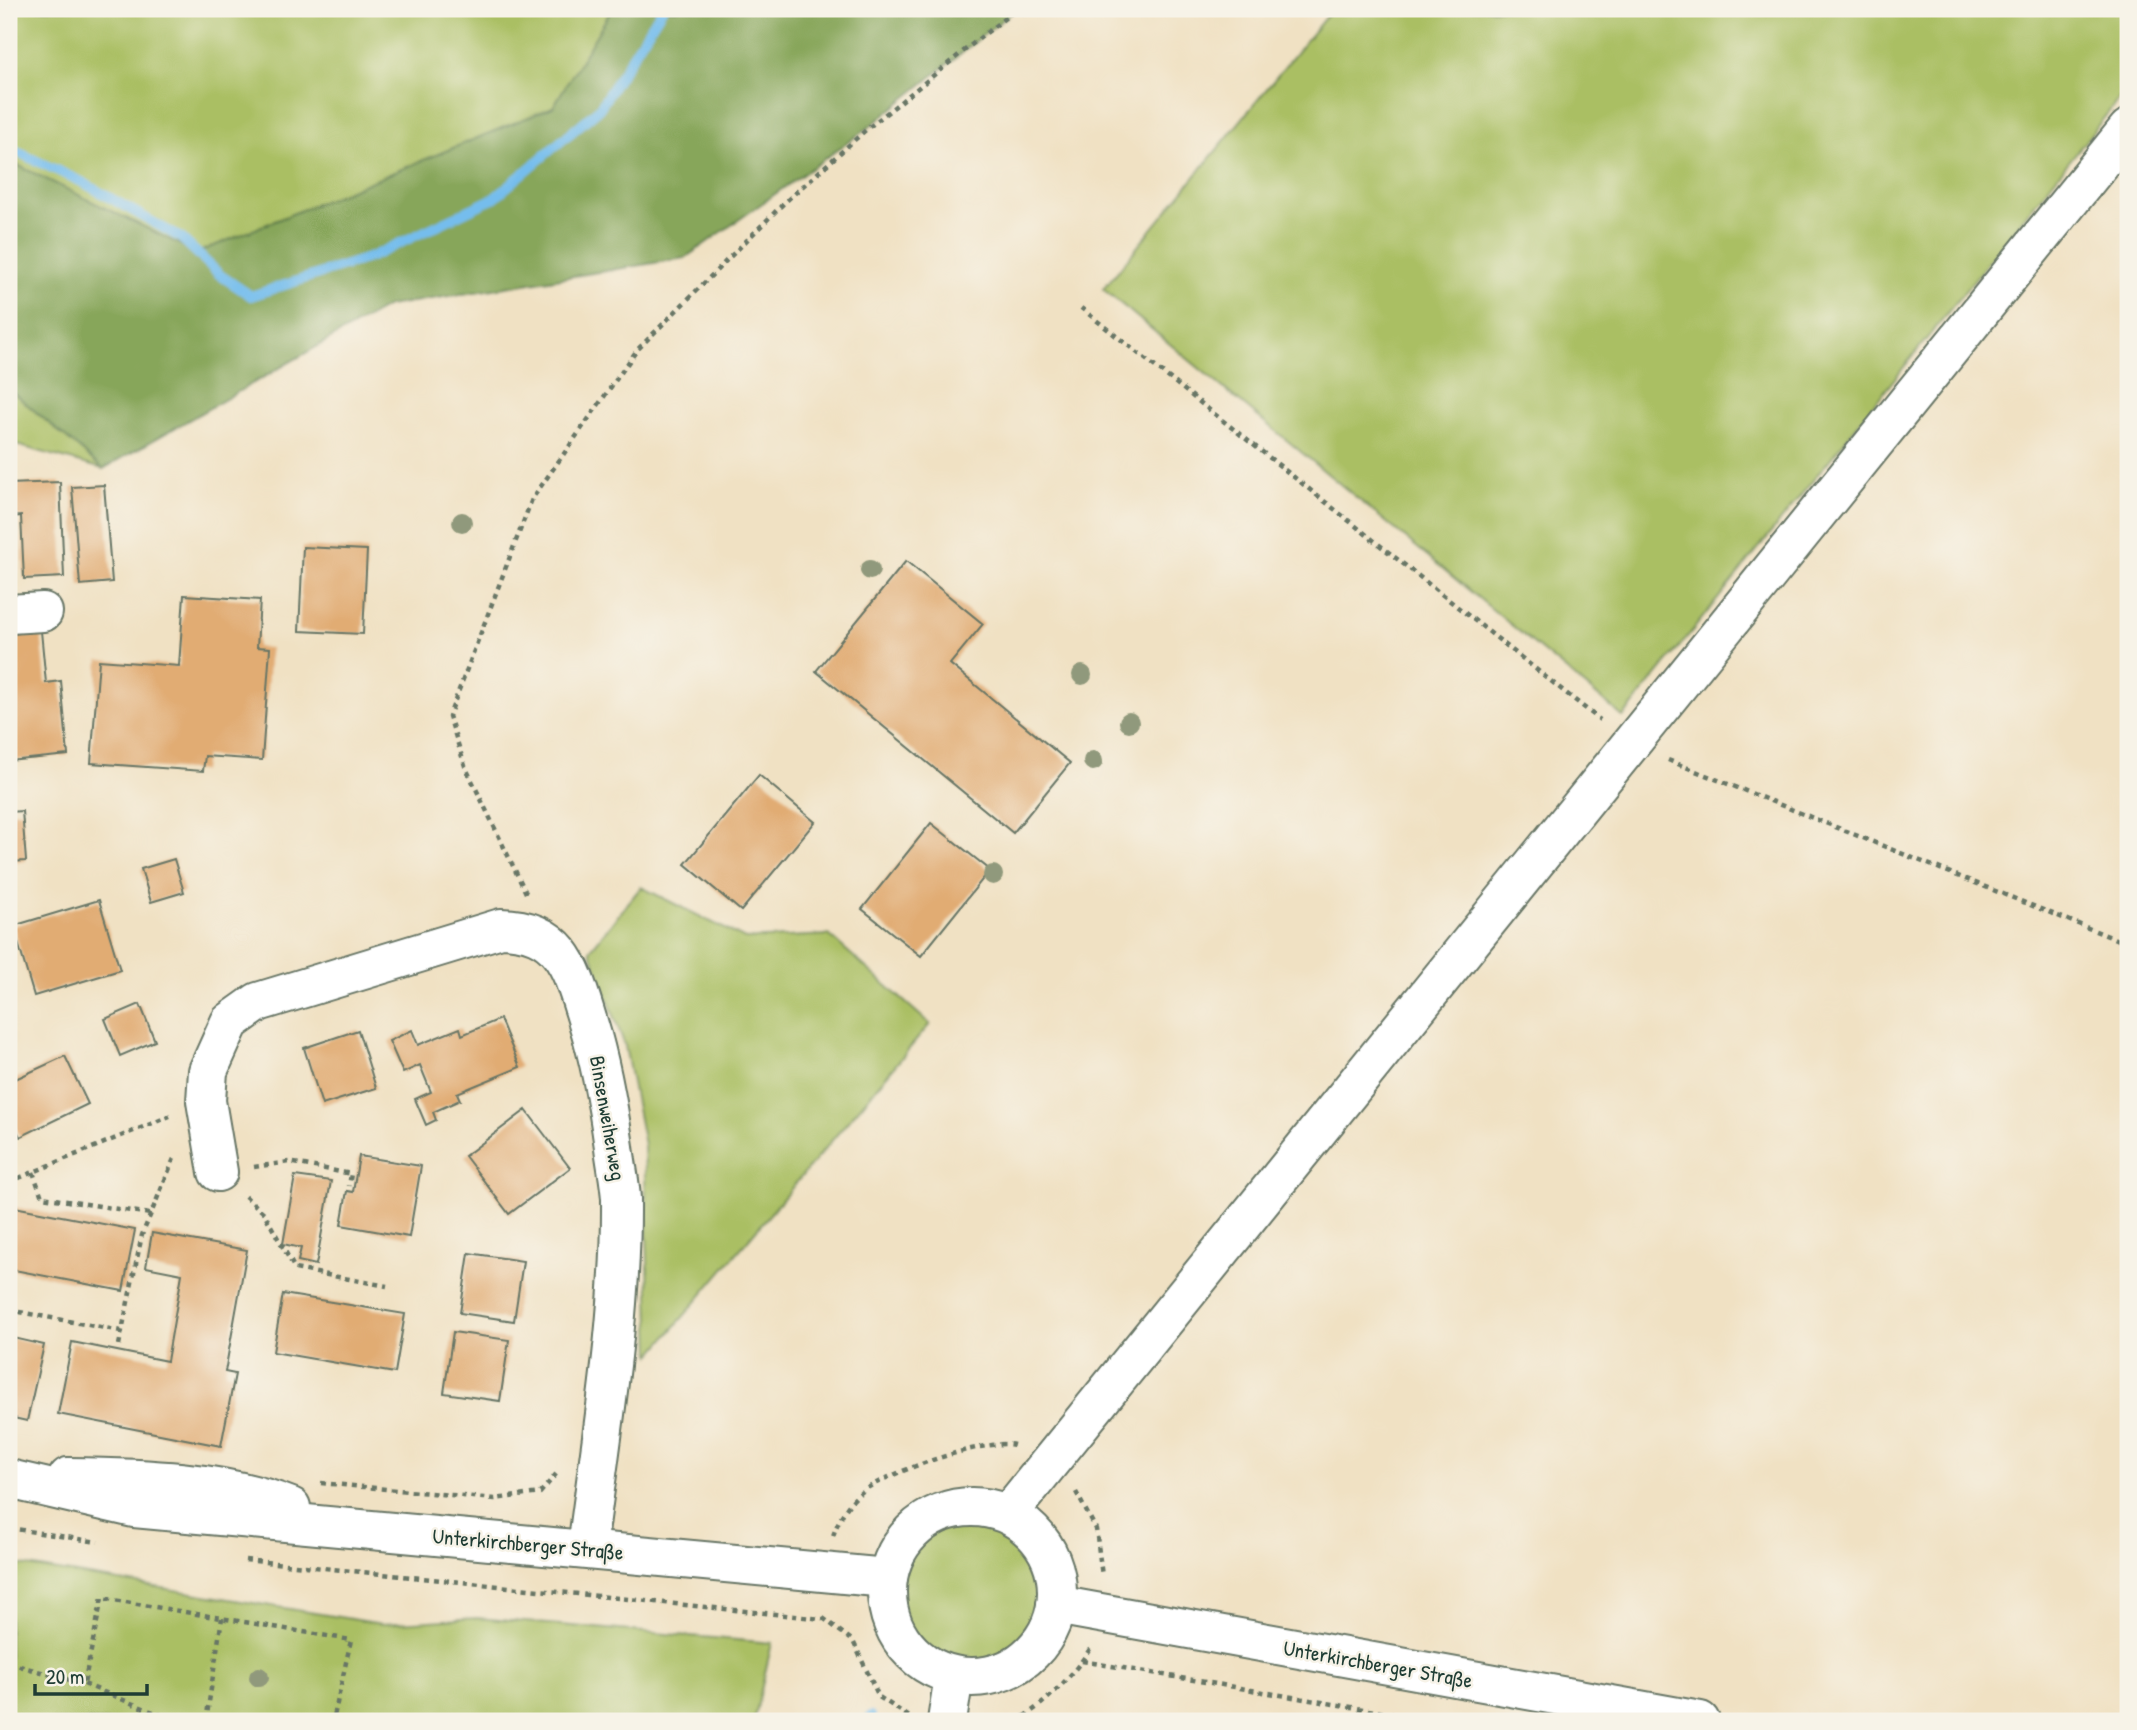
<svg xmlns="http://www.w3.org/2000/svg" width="2137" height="1730" font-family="'Patrick Hand',sans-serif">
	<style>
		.green { fill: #aabf64; stroke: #647e4c; stroke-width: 2 }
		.forest { fill: #87a65a; stroke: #537247; stroke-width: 2 }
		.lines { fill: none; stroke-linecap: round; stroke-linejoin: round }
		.stream { stroke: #75bded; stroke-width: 10 }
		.building { fill: #e1ac73 }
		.minor-casing { stroke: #687666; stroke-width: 42 }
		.major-casing { stroke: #687666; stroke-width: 42 }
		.path { stroke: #687666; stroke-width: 4.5; stroke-dasharray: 5 5; stroke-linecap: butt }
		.minor { stroke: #fff; stroke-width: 38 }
		.major { stroke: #fff; stroke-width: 38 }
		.tree { fill: #90997b }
		.labels { text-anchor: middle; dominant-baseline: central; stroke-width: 5; stroke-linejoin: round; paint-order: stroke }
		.street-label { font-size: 21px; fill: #1f3d34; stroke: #f7f3e8 }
	</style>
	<rect width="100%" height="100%" fill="#f7f3e8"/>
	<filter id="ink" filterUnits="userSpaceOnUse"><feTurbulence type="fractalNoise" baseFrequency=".0143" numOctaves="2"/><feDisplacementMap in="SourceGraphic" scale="14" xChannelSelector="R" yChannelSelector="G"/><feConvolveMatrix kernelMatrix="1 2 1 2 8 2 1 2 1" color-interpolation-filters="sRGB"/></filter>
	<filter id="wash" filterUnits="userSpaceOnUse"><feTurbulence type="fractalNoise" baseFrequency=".00686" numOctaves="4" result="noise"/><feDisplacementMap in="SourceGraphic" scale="28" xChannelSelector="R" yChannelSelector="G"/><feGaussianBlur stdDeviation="1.57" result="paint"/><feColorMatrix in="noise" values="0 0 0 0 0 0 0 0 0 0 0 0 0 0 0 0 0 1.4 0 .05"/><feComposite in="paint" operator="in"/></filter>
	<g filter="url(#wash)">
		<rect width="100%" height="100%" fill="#f0e1c3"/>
		<g class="green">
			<path d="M9,9H612L553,107L197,253L9,161Z"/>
			<path d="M1332,9H2128V88L1623,717L1103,289Z"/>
			<path d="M9,389L103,469L9,443Z"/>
			<path d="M641,887L745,939L829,935L930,1024L651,1355L644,1145L625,1046L590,950Z"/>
			<circle cx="972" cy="1592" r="85"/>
			<path d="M9,1563L382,1624L477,1618L772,1643L754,1721H9Z"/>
		</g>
		<path class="forest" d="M612,9H1016L868,128L685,258L388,306L103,469L9,389V161L197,253L553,107Z"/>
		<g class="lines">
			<g class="stream">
				<path d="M9,148L82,182L181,238L220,275L251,296L371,257L494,198L599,109L662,9"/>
				<path d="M870,1721L871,1716"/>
			</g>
		</g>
		<g id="blocks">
			<g class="building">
				<path d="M60,482L64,577L24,579L21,516L9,517V484Z"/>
				<path d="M104,485L112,582L80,585L72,487Z"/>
				<path d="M303,547L367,550L363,634L299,631Z"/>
				<path d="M906,561L983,624L950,664L1070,763L1013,833L816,671Z"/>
				<path d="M184,595L260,600L257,647L270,648L262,760L205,756L203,771L91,763L99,660L179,666Z"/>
				<path d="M41,631L46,683L61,681L68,755L9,761V634Z"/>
				<path d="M759,775L815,822L741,911L685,864Z"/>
				<path d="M22,811L26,861L9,862V812Z"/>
				<path d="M931,823L990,870L921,956L862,909Z"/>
				<path d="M174,859L184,892L151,902L141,869Z"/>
				<path d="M99,900L120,970L34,996L13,926Z"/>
				<path d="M140,1004L155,1041L120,1056L105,1019Z"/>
				<path d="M500,1019L520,1067L457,1093L460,1100L433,1112L436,1120L426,1125L415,1099L431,1092L420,1065L403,1073L389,1041L412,1030L418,1045L460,1028L462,1035Z"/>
				<path d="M358,1030L376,1088L322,1105L304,1048Z"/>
				<path d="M65,1056L88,1104L20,1137L9,1114V1082Z"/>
				<path d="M526,1110L570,1168L509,1214L465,1156Z"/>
				<path d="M359,1156L421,1166L409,1237L341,1225L347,1191L353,1192Z"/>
				<path d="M295,1176L331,1181L316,1265L298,1261L301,1248L283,1244Z"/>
				<path d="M9,1206L135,1230L123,1291L9,1269Z"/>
				<path d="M152,1233L247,1250L225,1372L235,1374L221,1446L58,1414L72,1342L167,1361L182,1274L146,1267Z"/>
				<path d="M469,1253L523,1261L514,1321L460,1313Z"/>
				<path d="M283,1294L405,1314L395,1373L273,1352Z"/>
				<path d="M453,1332L509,1340L500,1401L444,1393Z"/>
				<path d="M9,1337L44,1345L27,1421L9,1417Z"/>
			</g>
		</g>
	</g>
	<g filter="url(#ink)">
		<use href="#blocks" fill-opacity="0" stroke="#687666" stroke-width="2"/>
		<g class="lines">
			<g class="minor-casing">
				<g id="minor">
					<path d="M9,614L43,612"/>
					<path d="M218,1172L206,1101L208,1071L230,1022L258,1002L501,928C564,929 572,971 588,1022C601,1064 608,1104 614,1147C616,1164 620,1182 621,1199C622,1316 602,1433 587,1548"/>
					<path d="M1008,1514L2128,129"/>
				</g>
			</g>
			<g class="major-casing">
				<g id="major">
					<path d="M68,1477C142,1478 222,1480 291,1507"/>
					<path d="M9,1479L134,1508L887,1578"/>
					<circle cx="972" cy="1592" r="85"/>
					<path d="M1056,1605L1700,1721"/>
					<path d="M947,1721L954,1676"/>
				</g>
			</g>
			<g class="path">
				<path d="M1081,308L1600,720"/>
				<path d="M1668,760L2128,944"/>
				<path d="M526,893L465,766L449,716L532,499L637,350L784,203L868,128L1016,9"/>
				<path d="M254,1167L289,1162L351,1174L349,1186"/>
				<path d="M33,1172L42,1197L150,1214"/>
				<path d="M9,1182L170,1116"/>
				<path d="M245,1196L264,1213L295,1269L387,1286"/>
				<path d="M9,1310L121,1331"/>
				<path d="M119,1345L142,1235L175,1156"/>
				<path d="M321,1483L495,1499L540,1493L557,1473"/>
				<path d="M1076,1492L1096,1529L1102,1576"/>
				<path d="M9,1528L98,1542"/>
				<path d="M833,1536C839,1518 849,1500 866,1489C891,1472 986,1438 1014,1445"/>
				<path d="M245,1560L823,1619"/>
				<path d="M823,1618L853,1641L879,1697L911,1718"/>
				<path d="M1082,1661L1433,1721"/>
				<path d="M9,1663L84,1684L102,1598L351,1640L333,1721"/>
				<path d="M84,1684L173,1720"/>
				<path d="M9,1716L10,1721"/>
				<path d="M206,1721L222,1618"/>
				<path d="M1015,1721C1043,1708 1073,1675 1090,1649"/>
			</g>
			<use href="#minor" class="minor"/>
			<use href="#major" class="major"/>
		</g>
		<g class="tree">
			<circle cx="462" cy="522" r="10"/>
			<circle cx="870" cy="570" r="10"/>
			<circle cx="1082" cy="675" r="10"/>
			<circle cx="1129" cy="722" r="10"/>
			<circle cx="1093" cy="761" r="10"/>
			<circle cx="993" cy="875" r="10"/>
			<circle cx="259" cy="1677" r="10"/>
		</g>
	</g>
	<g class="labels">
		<g class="street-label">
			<text transform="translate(608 1118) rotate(80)">Binsenweiherweg</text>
			<text transform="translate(528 1544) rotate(5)">Unterkirchberger Straße</text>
			<text transform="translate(1378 1664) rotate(10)">Unterkirchberger Straße</text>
		</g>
	</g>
	<rect width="2137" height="1730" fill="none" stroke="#f7f3e8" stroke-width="35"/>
	<path d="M35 1684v10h112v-10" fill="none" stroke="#1f3d34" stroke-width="3.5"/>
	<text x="46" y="1684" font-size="21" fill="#1f3d34" stroke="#f7f3e8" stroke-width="5" paint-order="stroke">20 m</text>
</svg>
